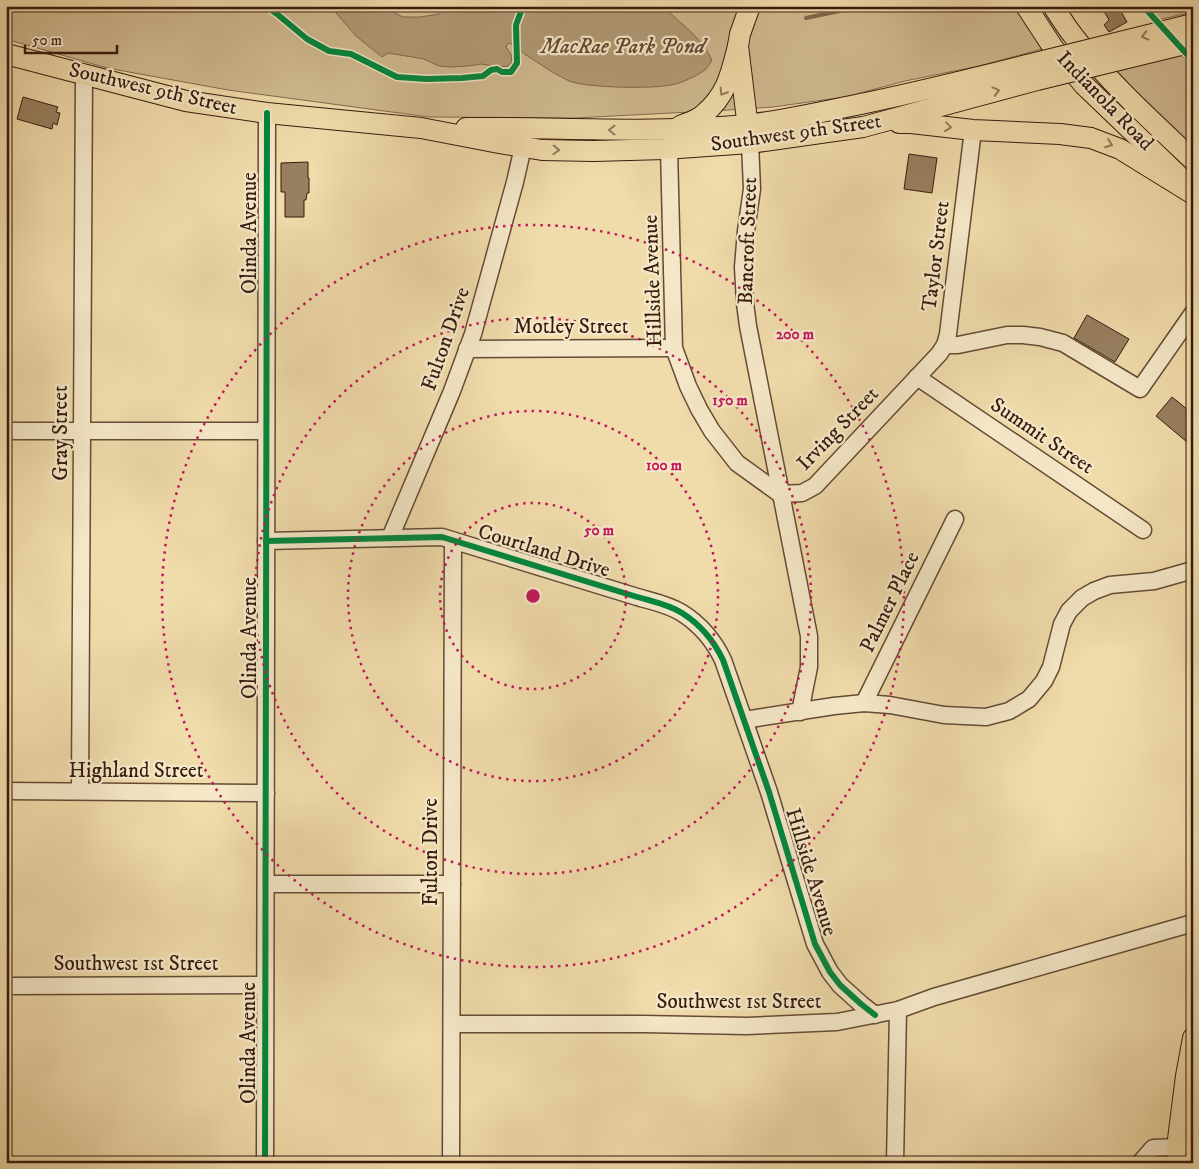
<svg xmlns="http://www.w3.org/2000/svg" width="1199" height="1169" font-family="'IM FELL DW Pica',serif">
	<style>
		.green { fill: #d0ba90; stroke: #836a50 }
		.water { fill: #b19a75; stroke: #80674c }
		.lines { fill: none; stroke-linecap: round; stroke-linejoin: round }
		.stream { stroke: #80674c; stroke-width: 4 }
		.building { fill: #977f60; stroke: #361b0f }
		.minor-casing { stroke: #644b36; stroke-width: 19 }
		.major-casing { stroke: #361b0f; stroke-width: 22 }
		.minor { stroke: #f5e8c8; stroke-width: 16 }
		.major { stroke: #f0dbaa; stroke-width: 20 }
		.major-bridge-casing { stroke: #361b0f; stroke-width: 22; stroke-linecap: butt }
		.major-bridge { stroke: #f0dbaa; stroke-width: 20 }
		.cycleway-casing { stroke: #f5e8c8; stroke-width: 9 }
		.cycleway { stroke: #00873e; stroke-width: 6 }
		.oneway { stroke: #937b5c }
		.ring { fill: none; stroke: #c2185b; stroke-width: 2.5; stroke-dasharray: 2.5 5 }
		.labels { text-anchor: middle; dominant-baseline: central; stroke-width: 4.5; stroke-linejoin: round; paint-order: stroke }
		.street-label { font-size: 21px; fill: #361b0f; stroke: #f5e8c8 }
		.water-label { font-size: 22px; font-style: italic; fill: #614733; stroke: #f5e8c8 }
		.centre { fill: #c2185b; stroke: #f5e8c8; stroke-width: 2.5 }
		.ring-label { font-size: 15px; text-anchor: middle; font-weight: bold; fill: #c2185b; stroke: #f5e8c8; stroke-width: 4.5; stroke-linejoin: round; paint-order: stroke }
	</style>
	<rect width="100%" height="100%" fill="#f0dbaa"/>
	<filter id="stains"><feTurbulence type="fractalNoise" baseFrequency=".004" numOctaves="4"/><feColorMatrix values="0 0 0 0 .2 0 0 0 0 .09 0 0 0 0 .02 0 0 0 .5 -.17"/></filter>
	<radialGradient id="worn" r=".72"><stop offset=".6" stop-color="#630" stop-opacity="0"/><stop offset="1" stop-color="#630" stop-opacity=".3"/></radialGradient>
	<g class="green">
		<path d="M6,6H1020L1046,48L979,66L905,81L845,97L773,107L729,110L575,118L429,117L228,90L107,68L6,39Z"/>
		<path d="M1140,6H1193V12L1153,21Z"/>
		<path d="M1178,52L1193,67V148L1132,90L1114,68Z"/>
	</g>
	<path class="water" d="M330,6H381L403,17H420L439,14L447,6H663C679,23 702,37 712,60C710,63 708,67 706,69C701,74 685,81 679,83C661,90 586,88 569,81C554,74 540,64 526,55C520,51 515,44 508,43L506,47L511,54L512,62L508,66L500,67L481,64L468,66L449,67L439,66L424,59L388,53L382,57L356,36Z"/>
	<g class="lines">
		<path class="stream" d="M806,18L864,6"/>
	</g>
	<g class="building">
		<path d="M1101,6H1118L1127,22L1109,32L1104,25L1109,20Z"/>
		<path d="M23,97L58,107L56,112L60,113L57,125L53,123L52,129L17,119Z"/>
		<path d="M909,154L937,158L932,193L904,189Z"/>
		<path d="M308,162V178H309V193H307L306,200H304V217H285V192H281V163Z"/>
		<path d="M1087,315L1129,339L1115,362L1074,338Z"/>
		<path d="M1172,397L1193,414V447L1156,416Z"/>
	</g>
	<g class="lines">
		<g class="minor-casing">
			<g id="minor">
				<path d="M750,143L752,189L746,231L743,267L745,303L748,326L809,636V667L800,712"/>
				<path d="M669,149L674,348L688,386L699,409L712,431L737,463L780,494L802,493L815,486L939,354L945,345L948,334L973,130"/>
				<path d="M945,345H958L1007,335H1023L1040,337L1063,343L1140,389L1193,313"/>
				<path d="M467,349L674,348"/>
				<path d="M917,377L1143,530"/>
				<path d="M6,431H266"/>
				<path d="M390,538L452,391L473,334L515,182L523,147"/>
				<path d="M266,541L442,537L634,596C650,601 668,604 682,613C701,625 714,641 723,660L769,792L815,944L830,972L840,985L861,1004L875,1015"/>
				<path d="M864,703L955,519"/>
				<path d="M744,720L834,706L864,703L890,705L944,715L986,717L1009,711L1029,699L1044,681L1051,667L1062,624L1069,611L1082,598L1094,591L1110,585L1154,581L1193,570"/>
				<path d="M6,791L266,793"/>
				<path d="M80,791L84,74"/>
				<path d="M266,884H452"/>
				<path d="M6,986L265,985"/>
				<path d="M452,1024H643L747,1026L837,1022L898,1010L934,997L1193,923"/>
				<path d="M265,1163L267,113"/>
				<path d="M451,1163L453,541"/>
				<path d="M895,1163L898,1010"/>
				<path d="M1140,1163L1153,1148L1177,1147"/>
			</g>
		</g>
		<g class="major-casing">
			<g id="major">
				<path d="M1026,6L1054,49L1084,85L1178,175"/>
				<path d="M1053,6C1060,17 1067,28 1075,38C1109,83 1152,121 1193,160"/>
				<path d="M6,54L186,101L267,113L421,128L499,143L542,150L594,151L665,149L750,143L863,127L1037,80"/>
				<path d="M899,123H911L973,130L1060,134L1091,138L1120,149L1193,194"/>
				<path d="M680,126C687,123 698,120 704,114C727,95 731,73 738,46"/>
				<path d="M466,128C560,127 652,134 746,125C779,121 813,114 846,107C907,95 967,80 1027,65"/>
				<path d="M749,136L738,46L740,34L750,6"/>
				<path d="M1179,1163L1177,1147L1186,1076L1193,1038"/>
			</g>
		</g>
		<use href="#minor" class="minor"/>
		<use href="#major" class="major"/>
		<g class="major-bridge-casing">
			<g id="major-bridge">
				<path d="M1027,65L1193,24"/>
				<path d="M1037,80L1193,42"/>
			</g>
		</g>
		<use href="#major-bridge" class="major-bridge"/>
		<g class="cycleway-casing">
			<g id="cycleway">
				<path d="M266,6L277,14L307,39L329,51L351,54L397,77L426,79L462,78L483,76L491,70L497,69L502,72H511L517,63L516,25L523,6"/>
				<path d="M1143,6L1193,61"/>
				<path d="M266,541L442,537L634,596C650,601 668,604 682,613C701,625 714,641 723,660L769,792L815,944L830,972L840,985L861,1004L875,1015"/>
				<path d="M265,1163L267,113"/>
			</g>
		</g>
		<use href="#cycleway" class="cycleway"/>
	</g>
	<defs><path id="oneway-chevron" d="M-2-3.5L2.5 0L-2 3.5" fill="none" stroke-width="1.6" stroke-linecap="round" stroke-linejoin="round" transform="scale(1.25)"/></defs>
	<g class="oneway">
		<use href="#oneway-chevron" transform="translate(1145 36) rotate(166)"/>
		<use href="#oneway-chevron" transform="translate(996 91) rotate(-15)"/>
		<use href="#oneway-chevron" transform="translate(723 92) rotate(122)"/>
		<use href="#oneway-chevron" transform="translate(948 127) rotate(7)"/>
		<use href="#oneway-chevron" transform="translate(612 130) rotate(-179)"/>
		<use href="#oneway-chevron" transform="translate(1109 144) rotate(20)"/>
		<use href="#oneway-chevron" transform="translate(556 150) rotate(2)"/>
	</g>
	<g class="ring">
		<circle cx="533" cy="596" r="93"/>
		<circle cx="533" cy="596" r="185"/>
		<circle cx="533" cy="596" r="278"/>
		<circle cx="533" cy="596" r="371"/>
	</g>
	<g class="labels">
		<g class="street-label">
			<text transform="translate(153 89) rotate(13)">Southwest 9th Street</text>
			<text transform="translate(1105 101) rotate(46)">Indianola Road</text>
			<text transform="translate(796 133) rotate(-8)">Southwest 9th Street</text>
			<text transform="translate(250 233) rotate(-90)">Olinda Avenue</text>
			<text transform="translate(748 241) rotate(-88)">Bancroft Street</text>
			<text transform="translate(936 256) rotate(-83)">Taylor Street</text>
			<text transform="translate(653 281) rotate(-92)">Hillside Avenue</text>
			<text x="571" y="327">Motley Street</text>
			<text transform="translate(446 339) rotate(-71)">Fulton Drive</text>
			<text transform="translate(838 429) rotate(-46)">Irving Street</text>
			<text transform="translate(61 433) rotate(-90)">Gray Street</text>
			<text transform="translate(1042 436) rotate(34)">Summit Street</text>
			<text transform="translate(544 551) rotate(17)">Courtland Drive</text>
			<text transform="translate(890 602) rotate(-64)">Palmer Place</text>
			<text transform="translate(250 638) rotate(-90)">Olinda Avenue</text>
			<text x="136" y="771">Highland Street</text>
			<text transform="translate(431 852) rotate(-90)">Fulton Drive</text>
			<text transform="translate(811 872) rotate(73)">Hillside Avenue</text>
			<text x="136" y="964">Southwest 1st Street</text>
			<text x="739" y="1002">Southwest 1st Street</text>
			<text transform="translate(249 1043) rotate(-90)">Olinda Avenue</text>
		</g>
		<g class="water-label">
			<text x="623" y="46">MacRae Park Pond</text>
		</g>
	</g>
	<circle cx="533" cy="596" r="8" class="centre"/>
	<g class="ring-label">
		<text x="795" y="339">200 m</text>
		<text x="730" y="405">150 m</text>
		<text x="664" y="470">100 m</text>
		<text x="599" y="535">50 m</text>
	</g>
	<rect width="1199" height="1169" fill="none" stroke="#f0dbaa" stroke-width="25"/>
	<rect x="8" y="8" width="1184" height="1154" fill="none" stroke="#361b0f" stroke-width="2.5"/>
	<rect x="12" y="12" width="1174" height="1144" fill="none" stroke="#361b0f"/>
	<path d="M25 45v8h92v-8" fill="none" stroke="#361b0f" stroke-width="2.5"/>
	<text x="32" y="45" font-size="15" fill="#361b0f" stroke="#f5e8c8" stroke-width="4" paint-order="stroke">50 m</text>
	<rect width="100%" height="100%" filter="url(#stains)"/>
	<rect width="100%" height="100%" fill="url(#worn)"/>
</svg>
